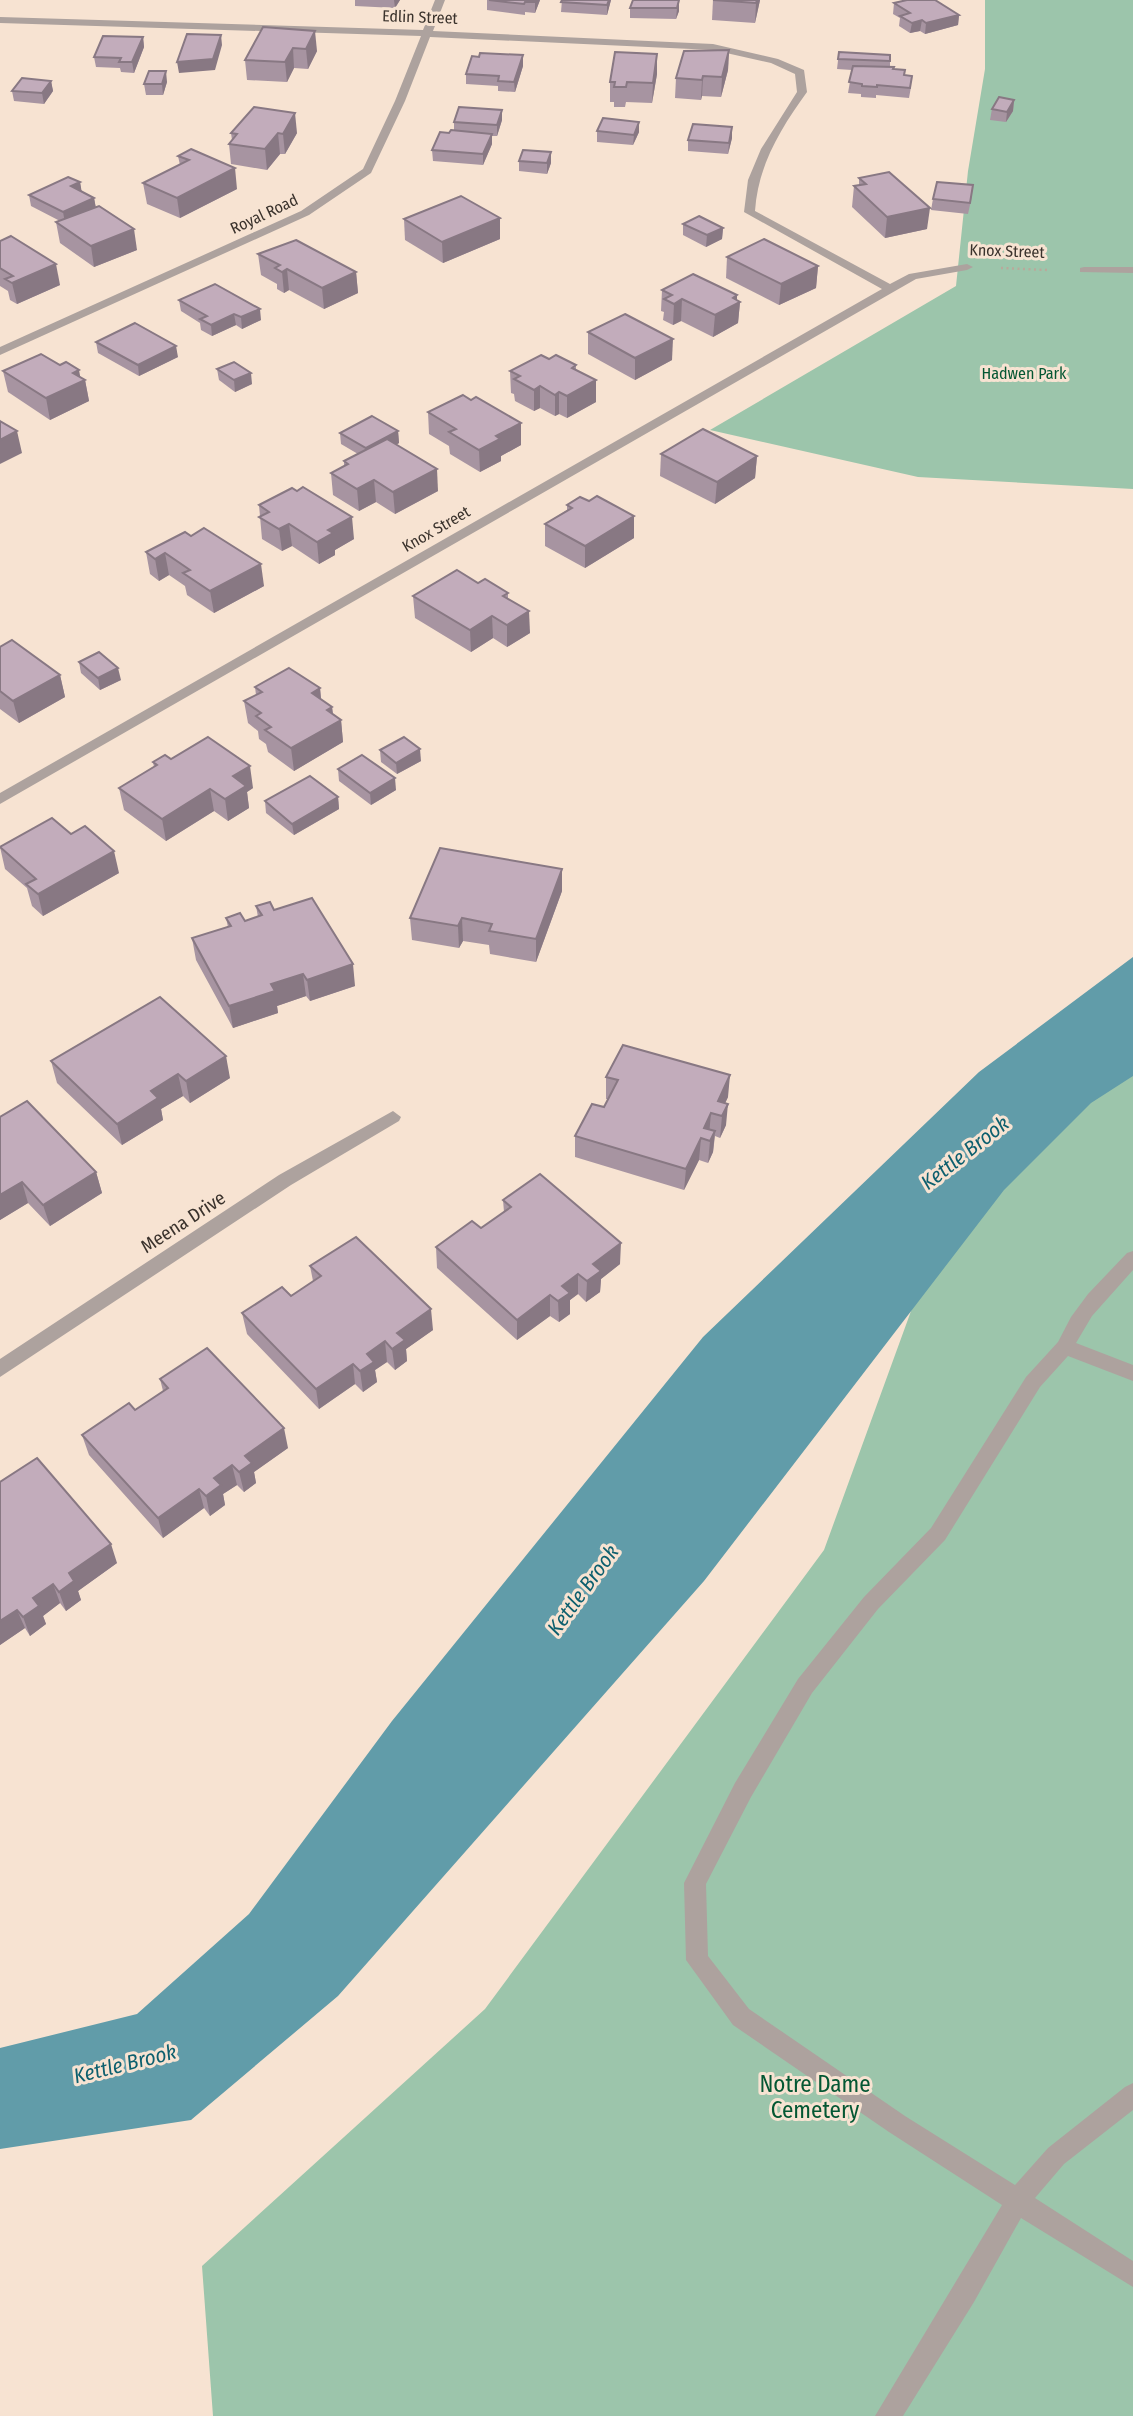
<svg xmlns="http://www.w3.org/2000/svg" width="1133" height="2416" font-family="'Fira Sans Condensed',sans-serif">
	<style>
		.green { fill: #9cc5ab }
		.water { fill: #619ca9 }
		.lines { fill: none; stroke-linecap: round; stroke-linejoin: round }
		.path { stroke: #b9a99b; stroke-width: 2.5; stroke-dasharray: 2 3.5; stroke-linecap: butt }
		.service { fill: #ada29e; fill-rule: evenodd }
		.minor { fill: #ada29e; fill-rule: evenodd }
		.wall { fill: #a794a1 }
		.shaded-wall { fill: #887883 }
		.building { fill: #c2acbb; stroke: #887883; stroke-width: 2 }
		.labels { text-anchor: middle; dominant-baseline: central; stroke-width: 6; stroke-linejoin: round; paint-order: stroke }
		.far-street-label { font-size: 16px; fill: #3a322c; stroke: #f7e3d2 }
		.far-park-label { font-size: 16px; fill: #045733; stroke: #f7e3d2 }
		.street-label { font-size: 19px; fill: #3a322c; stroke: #f7e3d2 }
		.water-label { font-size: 21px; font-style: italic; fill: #0d5f6e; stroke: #f7e3d2 }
		.near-park-label { font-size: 23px; fill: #045733; stroke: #f7e3d2 }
	</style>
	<rect width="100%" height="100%" fill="#f7e3d2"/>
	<g class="green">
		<path d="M985,0H1133V489L918,477L710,430L956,286L968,171L985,69Z"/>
		<path d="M1133,1063V2416H213L202,2266L485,2009L824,1550L942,1226Z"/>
	</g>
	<path class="water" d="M1133,957V1076L1091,1103L1004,1190L704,1581L338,1996L191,2120L0,2149V2048L137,2014L249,1914L392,1721L703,1337L979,1072Z"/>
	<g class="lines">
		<path class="path" d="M1001,268L1048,270"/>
		<g class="service">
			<path d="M1084,267H1133V273L1080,272V268Z"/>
			<path d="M1133,1251V1270L1092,1316L1076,1343L1133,1365V1381L1068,1356L1040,1387L945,1540L878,1609L812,1693L751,1797L706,1884L708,1956L749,2009L905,2116L1015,2185L1048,2148L1125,2087L1133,2083V2110L1064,2164L1035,2198L1133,2261V2287L1021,2218L974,2302L903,2416H875L1002,2205L889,2132L733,2025L686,1960L684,1883L735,1783L798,1679L864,1597L931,1528L1026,1377L1058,1342L1071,1317L1088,1294L1127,1253Z"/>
		</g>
		<g class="minor">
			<path d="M435,0H445L433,31L713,44L778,59L804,70L807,92C781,128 758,165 755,211L890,284L909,274L967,264L973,267L967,270L916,279L0,804V793L882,289L744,212L748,180L761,149L797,92L795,74L771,63L713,50L430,37L405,101L371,173L309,215L0,355V347L301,211L363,169L395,101L421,36L0,23V17L423,30Z"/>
			<path d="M393,1111L401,1117L399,1121L291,1185L0,1377V1359L279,1175Z"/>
		</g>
	</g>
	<g class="wall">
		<path d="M355,0H400L395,8L355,6Z"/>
		<path d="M487,0H540L535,13L525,12V15L487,10Z"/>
		<path d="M562,0H611L607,15L561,12Z"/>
		<path d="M679,0V11L676,19L630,18V8Z"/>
		<path d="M713,0H760L755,23L712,20Z"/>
		<path d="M894,3L959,15L958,25L925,34L920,31L910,33L899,26L900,18L893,14Z"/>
		<path d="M263,27L317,51L308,69L294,68L287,82L247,80L245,60Z"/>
		<path d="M143,37L144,47L134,73L121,72L120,68L96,67L94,57Z"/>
		<path d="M729,50L728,70L721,97L702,96L701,100L675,98L676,78Z"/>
		<path d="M839,52L890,61V67L904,76L911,87L909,98L876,95V98L861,97V94L848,93L852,70L837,69Z"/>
		<path d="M657,54V74L652,103L626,102L625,107H614V102H610V82Z"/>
		<path d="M523,66L515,92L498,91V86L466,84V74Z"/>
		<path d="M51,81L53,91L44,104L14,101L12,91Z"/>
		<path d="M167,82L163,95H146L144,84Z"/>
		<path d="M1014,100L1013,111L1006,122L990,120L992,109Z"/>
		<path d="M502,110V120L497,136H492V144L483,165L433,161L432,150L449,133L454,130V122Z"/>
		<path d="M639,122V132L633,145L597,142V131Z"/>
		<path d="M732,127V138L728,154L688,151V140Z"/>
		<path d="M231,133H297L285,154H280L267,170L231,164L229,144L232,140Z"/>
		<path d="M191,149L237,189L180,218L147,204L143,183L180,165L178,156Z"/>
		<path d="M519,161L551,163L547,174L519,171Z"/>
		<path d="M859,178L927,229L885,238L852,207L854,186L859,185Z"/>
		<path d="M80,182L81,191L94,198L96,208L137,250L94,267L60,243L56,222L60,221L31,206L29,195Z"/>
		<path d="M972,196L968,214L931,210L933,199Z"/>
		<path d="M500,218V239L443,263L405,240L404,219Z"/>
		<path d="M683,224L723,228L722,239L706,247L683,235Z"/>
		<path d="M0,241L60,285L17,304L10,300L8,291L0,286Z"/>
		<path d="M258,254L356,272L358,293L324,309L289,290L284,293L277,289V284L261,275Z"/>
		<path d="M727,257L818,266L816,288L779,305L726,278Z"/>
		<path d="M662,290L737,300L740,302L738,323L713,337L681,321L673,325L663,320L664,312L661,311Z"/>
		<path d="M179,300L261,320L242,329L236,325L212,336L201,330L200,323L181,311Z"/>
		<path d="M588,332L672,360L635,380L588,354Z"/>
		<path d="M96,342L178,357L139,376L98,353Z"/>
		<path d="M549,359L576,365V370L596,380V402L567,418L559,414L555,416L540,408L534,411L515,401L514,394L511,393L510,371Z"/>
		<path d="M217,369L252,384L235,392L219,380Z"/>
		<path d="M3,371L80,377L85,380L89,401L50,420L8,392Z"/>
		<path d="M428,412L521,423V445L501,456V461L480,472L450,454L449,446L429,434Z"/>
		<path d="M398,431L399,443L396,445L438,491L395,514L376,502L359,511L333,495L331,473L344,466V461L358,454L341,444L340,433Z"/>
		<path d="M661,454L757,456L755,478L715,504L660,476Z"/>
		<path d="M259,505L354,539L335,550V555L319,564L292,546L282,551L262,539Z"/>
		<path d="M567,505L634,538L585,568L545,546V524L567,510Z"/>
		<path d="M185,532L264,586L214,613L187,595L185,586L169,575L159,581L150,574L146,552Z"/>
		<path d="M478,583L508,593V598L530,633L507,647L493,638L471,652L415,618L413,596Z"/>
		<path d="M0,647L60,675L65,697L19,723L0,709Z"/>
		<path d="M79,662L121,680L100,690L81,673Z"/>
		<path d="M255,687L320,688L321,699L332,707L333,714L341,720L343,742L294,771L268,752L266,744L259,739L258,731L248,723L244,701L256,695Z"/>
		<path d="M380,750L421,761L397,774L381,762Z"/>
		<path d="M171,759L253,788L247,792L249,808L228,821L214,811L166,841L124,810L119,788L154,767L153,762Z"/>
		<path d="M338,769L396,790L371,805L339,781Z"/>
		<path d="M338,797L339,809L294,835L266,813L265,801Z"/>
		<path d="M0,847L119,873L43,916L32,906L27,888L5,869Z"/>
		<path d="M562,891L536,962L490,954L489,945L463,941L459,948L412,940L410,918Z"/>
		<path d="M256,906L274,910L355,986L310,1001L306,996L277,1006L278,1013L233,1028L196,960L192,938L228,927L226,918L245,921L258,917Z"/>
		<path d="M51,1061L230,1078L190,1103L183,1096L161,1109L163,1120L122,1145L57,1083Z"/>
		<path d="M606,1077L728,1097L725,1103L726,1125L720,1138L715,1136L713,1152L708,1163L699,1160L684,1190L575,1157V1136L604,1107L608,1099H606Z"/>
		<path d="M0,1117L96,1172L102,1193L50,1226L28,1203L0,1220Z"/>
		<path d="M503,1200L620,1264L601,1279L600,1292L586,1302L578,1294L570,1300V1314L559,1322L550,1316L517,1340L437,1268L436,1247L481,1228L504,1212Z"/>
		<path d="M310,1266L433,1330L406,1349L407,1361L395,1370L387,1362L375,1370L377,1382L363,1392L355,1384L319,1409L247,1334L242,1313L291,1296L313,1281Z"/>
		<path d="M160,1379L288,1448L254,1472L256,1483L244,1492L237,1485L223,1494L225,1505L210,1516L204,1508L163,1538L89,1455L82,1435L135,1410L163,1391Z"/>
		<path d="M0,1482L117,1563L78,1591L81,1600L66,1611L60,1603L43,1616L46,1624L30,1636L25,1628L0,1645Z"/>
	</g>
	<g class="shaded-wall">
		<path d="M394,0H400L395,8Z"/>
		<path d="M536,0H540L535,13V2Z"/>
		<path d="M609,0H611L607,15V5Z"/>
		<path d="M679,0V11L676,19L677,8Z"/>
		<path d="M757,0H760L755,23L756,3Z"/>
		<path d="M959,15L958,25L925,34L926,23Z"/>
		<path d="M922,20L920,31L910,33L912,23Z"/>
		<path d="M315,31L317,51L308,69L306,49Z"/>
		<path d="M221,35L222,45L215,70L179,73L177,62Z"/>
		<path d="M143,37L144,47L134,73L132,62Z"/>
		<path d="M293,48L294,68L287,82L285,62Z"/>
		<path d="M729,50L728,70L721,97L722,77Z"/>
		<path d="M657,54V74L652,103L653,83Z"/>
		<path d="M523,55V66L515,92L514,82Z"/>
		<path d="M166,71L167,82L163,95L162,84Z"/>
		<path d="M703,76L702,96L701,100L702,80Z"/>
		<path d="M51,81L53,91L44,104L42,93Z"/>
		<path d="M1014,100L1013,111L1006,122L1007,112Z"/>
		<path d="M502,110V120L497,136V125Z"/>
		<path d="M295,113L297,133L285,154L283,134Z"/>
		<path d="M639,122V132L633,145L634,135Z"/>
		<path d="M732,127V138L728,154L729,143Z"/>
		<path d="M278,133L280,154L267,170L265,149Z"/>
		<path d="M492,134V144L483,165V154Z"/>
		<path d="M551,152V163L547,174V163Z"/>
		<path d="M235,168L237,189L180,218L177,198Z"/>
		<path d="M80,182L82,193L71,186Z"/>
		<path d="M94,198L96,209L65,223L63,212Z"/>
		<path d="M930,208L927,229L885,238L887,217Z"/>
		<path d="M500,218V239L443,263L442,242Z"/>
		<path d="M723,228L722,239L706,247L707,235Z"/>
		<path d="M134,229L137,250L94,267L91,246Z"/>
		<path d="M56,264L60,285L17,304L12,283Z"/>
		<path d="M818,266L816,288L779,305L781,284Z"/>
		<path d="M287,269L289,290L284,293L282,272Z"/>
		<path d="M356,272L358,293L324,309L322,288Z"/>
		<path d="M737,295V303L740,302L738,323L713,337L715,315L733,298Z"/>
		<path d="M682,299L681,321L673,325L674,304Z"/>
		<path d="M260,309L261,320L242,329L241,317Z"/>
		<path d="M234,314L236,325L212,336L211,325Z"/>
		<path d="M673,339L672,360L635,380V358Z"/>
		<path d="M176,346L178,357L139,376L138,365Z"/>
		<path d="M79,370L81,381L85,380L89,401L50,420L46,398L73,373Z"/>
		<path d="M251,373L252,384L235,392L234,380Z"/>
		<path d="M596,380V402L567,418V396Z"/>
		<path d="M540,386V408L534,411V390Z"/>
		<path d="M559,392V414L555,416V395Z"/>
		<path d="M521,423V445L501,456V461L480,472L479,450L496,436Z"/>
		<path d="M17,431L22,453L0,464V440Z"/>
		<path d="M398,431L399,443L367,460L366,448Z"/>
		<path d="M757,456L755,478L715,504L717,482Z"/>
		<path d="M437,469L438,491L395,514L393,492Z"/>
		<path d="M374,480L376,502L359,511L357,489Z"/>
		<path d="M634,516V538L585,568V546Z"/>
		<path d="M352,517L354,539L335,550V555L319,564L317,542L328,530Z"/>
		<path d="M289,524L292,546L282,551L279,529Z"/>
		<path d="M165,553L169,575L159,581L155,559Z"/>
		<path d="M261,564L264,586L214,613L210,591Z"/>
		<path d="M529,611L530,633L507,647V625Z"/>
		<path d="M492,616L493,638L471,652L470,630Z"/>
		<path d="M118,668L121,680L100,690L98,678Z"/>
		<path d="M60,675L65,697L19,723L13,701Z"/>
		<path d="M320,688L322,710L312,693Z"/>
		<path d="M332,707L334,724L341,720L343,742L294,771L291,748L327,710Z"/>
		<path d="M420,749L421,761L397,774L396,763Z"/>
		<path d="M250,766L253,788L247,792L249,808L228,821L225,799L233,776Z"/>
		<path d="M395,778L396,790L371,805L370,793Z"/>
		<path d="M210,789L214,811L166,841L162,819Z"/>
		<path d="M338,797L339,809L294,835L292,824Z"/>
		<path d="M114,851L119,873L43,916L38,894Z"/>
		<path d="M562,869V891L536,962V939Z"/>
		<path d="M462,918L463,941L459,948L458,926Z"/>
		<path d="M353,964L355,986L310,1001L307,980Z"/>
		<path d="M303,974L306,996L277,1006L278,1013L233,1028L229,1006L271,984Z"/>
		<path d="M226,1056L230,1078L190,1103L186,1081Z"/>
		<path d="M178,1074L183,1096L161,1109L163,1120L122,1145L117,1124L151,1091Z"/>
		<path d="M730,1075L728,1097L719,1116L718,1101Z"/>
		<path d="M728,1104L726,1125L720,1138L722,1116Z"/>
		<path d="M711,1113L709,1135L704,1128Z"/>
		<path d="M715,1131L713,1152L708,1163L710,1141Z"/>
		<path d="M701,1138L699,1160L684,1190L686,1169Z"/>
		<path d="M96,1172L102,1193L50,1226L43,1205Z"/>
		<path d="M22,1182L28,1203L0,1220V1195Z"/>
		<path d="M621,1243L620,1264L601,1279L600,1292L586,1302L587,1281L593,1264Z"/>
		<path d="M578,1274V1294L570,1300V1314L559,1322L558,1301L562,1286Z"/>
		<path d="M550,1295V1316L517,1340V1320Z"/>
		<path d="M431,1309L433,1330L406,1349L407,1361L395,1370L392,1349L397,1333Z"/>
		<path d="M385,1341L387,1362L375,1370L377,1382L363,1392L360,1371L367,1354Z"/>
		<path d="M353,1364L355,1384L319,1409L316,1389Z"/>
		<path d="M284,1428L288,1448L254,1472L256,1483L244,1492L239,1472L245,1456Z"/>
		<path d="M232,1465L237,1485L223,1494L225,1505L210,1516L206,1496L214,1478Z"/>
		<path d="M199,1489L204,1508L163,1538L158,1518Z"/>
		<path d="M111,1544L117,1563L78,1591L81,1600L66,1611L59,1592L69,1573Z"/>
		<path d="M53,1584L60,1603L43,1616L46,1624L30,1636L23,1617L33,1598Z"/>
		<path d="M17,1610L25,1628L0,1645V1621Z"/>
	</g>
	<g class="building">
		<path d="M489,0H536L535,2H525L524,4Z"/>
		<path d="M562,0H609L607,5L561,2Z"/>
		<path d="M633,0H679L677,8H630Z"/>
		<path d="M713,0H757L756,3Z"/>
		<path d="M907,0H935L959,15L926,23L922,20L912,23L900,16L910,13L894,3Z"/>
		<path d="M263,27L315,31L306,49L293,48L285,62L245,60Z"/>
		<path d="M187,34L221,35L213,59L177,62Z"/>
		<path d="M103,36L143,37L132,62H119L121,58L94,57Z"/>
		<path d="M729,50L722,77L703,76L702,80L676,78L684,51Z"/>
		<path d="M615,52L657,54L653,83L627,82L626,87H614L615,82H610Z"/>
		<path d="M839,52L890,55V61L838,59Z"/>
		<path d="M480,53L523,55L514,82L498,81L499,76L466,74L472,56L479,57Z"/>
		<path d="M853,66L894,67L893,69L905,70L904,75L912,76L910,88L877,85V87L862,86V84L849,82Z"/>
		<path d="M149,71H166L162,84H144Z"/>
		<path d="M22,78L51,81L42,93L12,91Z"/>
		<path d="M999,97L1014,100L1007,112L992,109Z"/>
		<path d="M254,107L295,113L283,134L278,133L265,149L229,144L237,134L231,133Z"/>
		<path d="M459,107L502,110L497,125L454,122Z"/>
		<path d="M603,118L639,122L634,135L597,131Z"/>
		<path d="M693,124L732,127L729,143L688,140Z"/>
		<path d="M451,130L492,134L483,154L432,150L440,132L449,133Z"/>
		<path d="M191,149L235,168L177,198L143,183L189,160L178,156Z"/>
		<path d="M523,150L551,152L547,163L519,161Z"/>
		<path d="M889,172L930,208L887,217L854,186L866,184L859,178Z"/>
		<path d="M68,177L80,182L71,186L94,198L63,212L29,195Z"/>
		<path d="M937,182L973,185L970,203L933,199Z"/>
		<path d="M461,196L500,218L442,242L404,219Z"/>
		<path d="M99,206L134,229L91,246L56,222Z"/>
		<path d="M699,216L723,228L707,235L683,224Z"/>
		<path d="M11,236L56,264L12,283L5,279L13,276L0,268V241Z"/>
		<path d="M764,239L818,266L781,284L727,257Z"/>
		<path d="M296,240L356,272L322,288L287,269L282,272L275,268L280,265L258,254Z"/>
		<path d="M693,274L737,295L733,298L740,302L715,315L682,299L674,304L664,299L672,295L662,290Z"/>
		<path d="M215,284L260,309L241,317L234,314L211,325L200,319L207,316L179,300Z"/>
		<path d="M625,314L673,339L635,358L588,332Z"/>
		<path d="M135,323L176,346L138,365L96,342Z"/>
		<path d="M41,354L60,365L66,362L79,370L73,373L85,380L46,398L3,371Z"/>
		<path d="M541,355L549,359L556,355L576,365L572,368L596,380L567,396L559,392L555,395L540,386L534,390L514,379L520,376L510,371Z"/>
		<path d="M234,362L251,373L234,380L217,369Z"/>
		<path d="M463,395L471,400L476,397L521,423L496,436L500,439L479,450L449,432L456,429L428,412Z"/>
		<path d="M372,416L398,431L366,448L340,433Z"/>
		<path d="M0,421L17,431L0,440Z"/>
		<path d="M703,429L757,456L717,482L661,454Z"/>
		<path d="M387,439L437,469L393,492L374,480L357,489L331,473L348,464L344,461Z"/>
		<path d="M303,487L352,517L328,530L333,533L317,542L289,524L279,529L259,517L269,512L259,505L292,488L297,491Z"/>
		<path d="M597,496L634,516L585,546L545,524L572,508L567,505L580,497L589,501Z"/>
		<path d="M204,528L261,564L210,591L183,573L190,570L165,553L155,559L146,552L185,532L191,536Z"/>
		<path d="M457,570L478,583L485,579L508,593L503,596L529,611L507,625L492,616L470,630L413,596Z"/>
		<path d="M12,640L60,675L13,701L0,691V647Z"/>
		<path d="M99,652L118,668L98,678L79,662Z"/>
		<path d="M289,668L320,688L312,693L332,707L327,710L341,720L291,748L265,730L271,727L256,716L261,713L244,701L262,692L255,687Z"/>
		<path d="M208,737L250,766L233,776L246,786L225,799L210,789L162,819L119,788L157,765L153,762L165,755L171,759Z"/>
		<path d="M404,737L420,749L396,763L380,750Z"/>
		<path d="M362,755L395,778L370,793L338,769Z"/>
		<path d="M310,776L338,797L292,824L265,801Z"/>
		<path d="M52,818L71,834L85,826L114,851L38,894L26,884L36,879L0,847Z"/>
		<path d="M440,848L562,869L536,939L489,931L492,924L462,918L458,926L410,918Z"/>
		<path d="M312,898L353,964L307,980L303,974L271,984L275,991L229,1006L192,938L231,926L226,918L240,913L245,921L262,915L256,906L270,902L274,910Z"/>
		<path d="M160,997L226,1056L186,1081L178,1074L151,1091L158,1098L117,1124L51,1061Z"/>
		<path d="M623,1045L730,1075L718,1101L728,1104L722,1116L711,1113L704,1128L715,1131L710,1141L701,1138L686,1169L575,1136L592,1104L604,1107L618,1080L606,1077Z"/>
		<path d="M27,1101L96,1172L43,1205L22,1182L0,1195V1117Z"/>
		<path d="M540,1174L621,1243L593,1264L601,1271L587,1281L578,1274L562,1286L570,1293L558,1301L550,1295L517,1320L436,1247L472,1221L481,1228L511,1207L503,1200Z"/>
		<path d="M356,1237L431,1309L397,1333L405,1340L392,1349L385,1341L367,1354L374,1362L360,1371L353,1364L316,1389L242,1313L282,1287L291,1296L321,1276L310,1266Z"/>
		<path d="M207,1348L284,1428L245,1456L252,1463L239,1472L232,1465L214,1478L221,1485L206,1496L199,1489L158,1518L82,1435L129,1403L135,1410L168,1388L160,1379Z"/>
		<path d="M37,1458L111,1544L69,1573L74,1581L59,1592L53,1584L33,1598L39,1606L23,1617L17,1610L0,1621V1482Z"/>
	</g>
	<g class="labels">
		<g class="far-street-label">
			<text transform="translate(420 17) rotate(2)">Edlin Street</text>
			<text transform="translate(264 214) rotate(-25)">Royal Road</text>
			<text transform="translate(1007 251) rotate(2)">Knox Street</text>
			<text transform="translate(436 529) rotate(-30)">Knox Street</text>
		</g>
		<g class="far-park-label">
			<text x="1024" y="373">Hadwen Park</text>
		</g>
		<g class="street-label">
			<text transform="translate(183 1222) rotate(-33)">Meena Drive</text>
		</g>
		<g class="water-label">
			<text transform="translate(965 1153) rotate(-38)">Kettle Brook</text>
			<text transform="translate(583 1590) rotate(-54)">Kettle Brook</text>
			<text transform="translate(125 2064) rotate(-14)">Kettle Brook</text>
		</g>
		<g class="near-park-label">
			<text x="815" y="2084">Notre Dame<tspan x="815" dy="26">Cemetery</tspan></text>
		</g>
	</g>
</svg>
